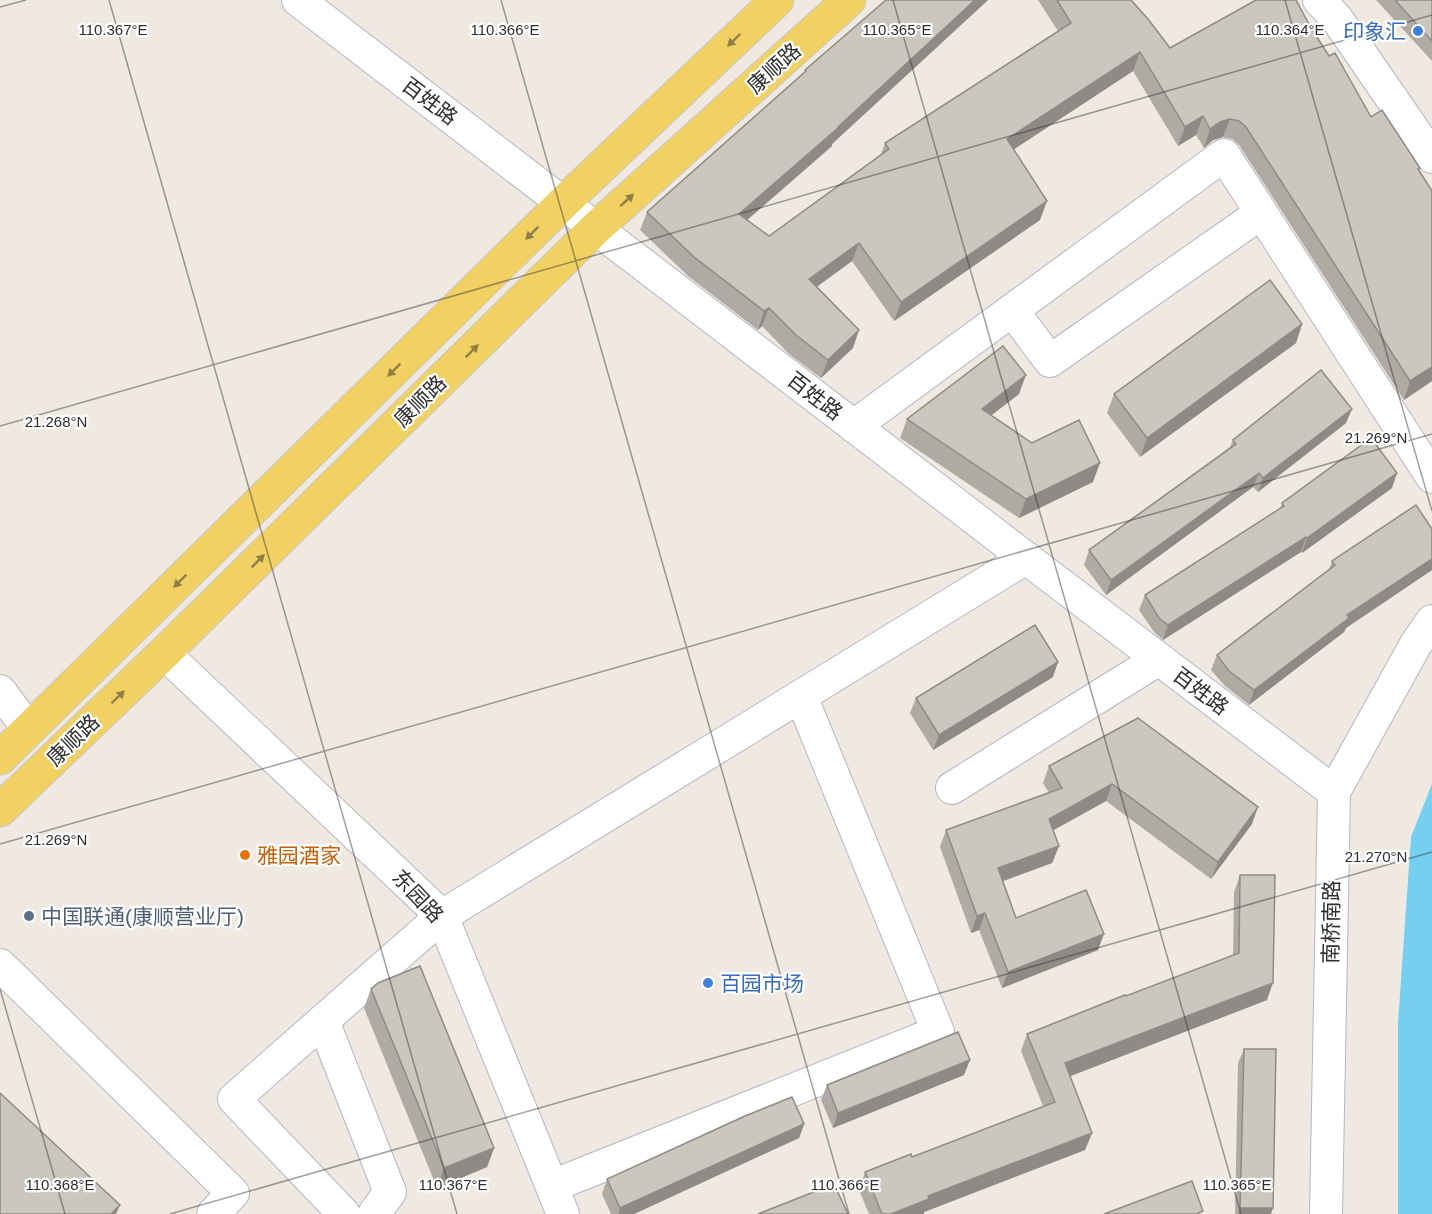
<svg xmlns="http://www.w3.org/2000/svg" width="1432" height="1214" font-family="Arial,'Noto Sans SC',sans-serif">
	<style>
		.water { fill: #75cff0 }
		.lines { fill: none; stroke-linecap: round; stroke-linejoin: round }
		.minor-casing { stroke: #b4b7c1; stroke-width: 34 }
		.major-casing { stroke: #c9c9c9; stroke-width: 35 }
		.minor { stroke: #fff; stroke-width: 32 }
		.major { stroke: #f2d163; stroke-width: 33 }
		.wall { fill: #afaba4 }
		.shaded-wall { fill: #8e8b86 }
		.building { fill: #cbc7bf; stroke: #8e8b86; stroke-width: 1.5 }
		.oneway { fill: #908048 }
		.ticks { fill: none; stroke: #2e2e2e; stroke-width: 1.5; stroke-opacity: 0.45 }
		.shop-dot { fill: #3f7fe0; stroke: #fff; stroke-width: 2 }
		.food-dot { fill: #e8710a; stroke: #fff; stroke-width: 2 }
		.service-dot { fill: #5c6f8a; stroke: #fff; stroke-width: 2 }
		.labels { text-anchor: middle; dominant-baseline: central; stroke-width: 4.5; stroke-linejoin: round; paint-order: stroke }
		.shop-label { font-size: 21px; fill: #366cbe; stroke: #fff; text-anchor: end }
		.street-label { font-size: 21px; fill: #2e2e2e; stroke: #fff }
		.food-label { font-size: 21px; fill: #c56008; stroke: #fff; text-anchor: start }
		.service-label { font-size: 21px; fill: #4e5e75; stroke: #fff; text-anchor: start }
		.ticks-label { font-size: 15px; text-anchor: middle; fill: #2e2e2e; stroke: #fff; stroke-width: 4.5; stroke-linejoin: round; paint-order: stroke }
	</style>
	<rect width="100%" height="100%" fill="#efe9e1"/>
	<path class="water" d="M1432,784V1214H1398V1023L1411,837Z"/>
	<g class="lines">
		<g class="minor-casing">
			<g id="minor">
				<path d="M298,0L1026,558L1334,792"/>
				<path d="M1319,0L1337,19L1432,157"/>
				<path d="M1012,310L1050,361L1261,213"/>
				<path d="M854,426L1224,155L1432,477"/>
				<path d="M164,653L442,916L563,1214"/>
				<path d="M0,691L29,730"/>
				<path d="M952,788L1159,659"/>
				<path d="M0,965L233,1193L213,1214"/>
				<path d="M323,1021L390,1192L374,1214"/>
				<path d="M552,1186L938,1032L801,696"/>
				<path d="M344,1214L234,1099L442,916L1026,558"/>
				<path d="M1326,1214L1334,792L1416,644L1432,621"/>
			</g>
		</g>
		<g class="major-casing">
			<g id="major">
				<path d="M0,758L563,203L777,0"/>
				<path d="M0,810L164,653L596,228L849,0"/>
			</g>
		</g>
		<use href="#minor" class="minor"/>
		<use href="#major" class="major"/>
	</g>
	<g class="wall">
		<path d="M886,0H988L832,144V146L747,220L769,236L881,154L885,143L1058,31L1038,0H1131L1170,48L1311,28L1329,56L1371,117L1419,171L1432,191V381L1404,400L1239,145L1232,139L1223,137L1213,140L1204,148L1196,135L1178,146L1133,71L1014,149L1040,220L894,321L852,261L817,287L853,348L821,378L789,354L762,326L758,330L688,276L640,230L647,212L804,73L805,70Z"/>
		<path d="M1376,0H1432V61Z"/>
		<path d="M1302,324L1296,343L1140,457L1107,413L1114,394Z"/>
		<path d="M1019,394L991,415L1032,443L1093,482L1019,518L900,438L907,419Z"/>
		<path d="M1346,423L1258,492L1253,487L1106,595L1084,565L1089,550L1230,447L1233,440Z"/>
		<path d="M1392,488L1302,553L1301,552L1163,640L1154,632L1139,610L1145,595L1280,509L1282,503Z"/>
		<path d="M1432,529V570L1346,628L1344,632L1249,705L1224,685L1211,670L1217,655L1329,570L1332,561Z"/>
		<path d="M1053,677L933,750L910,713L916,698Z"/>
		<path d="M1049,766L1252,824L1211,879L1106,801L1053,830L1059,846L1052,863L1003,881L1016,918L1098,950L1002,988L979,930L971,933L940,847L946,830L1049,793L1043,783Z"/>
		<path d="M1240,875L1267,1000L1070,1076L1092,1133L1085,1150L924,1212V1214H869L859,1190L865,1172L912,1157L1043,1106L1021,1051L1027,1034L1233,955L1234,892Z"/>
		<path d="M371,989L494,1148L487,1167L437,1188L364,1008Z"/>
		<path d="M1244,1049L1271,1214H1235L1238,1063Z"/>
		<path d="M964,1075L833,1128L821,1100L827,1085Z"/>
		<path d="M804,1124L799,1138L634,1214H611L602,1194L607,1179Z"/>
	</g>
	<g class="shaded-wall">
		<path d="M975,0H988L832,144V146L732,233L739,214L838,127Z"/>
		<path d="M1140,52L1133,71L1001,158L1007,139Z"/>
		<path d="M1203,116L1196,135L1178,146L1185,127Z"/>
		<path d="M1230,119L1223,137L1213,140L1204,148L1210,129L1220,122Z"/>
		<path d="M1047,201L1040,220L894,321L901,302Z"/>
		<path d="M859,243L852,261L802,297L809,279Z"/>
		<path d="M769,308L762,326L758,330L764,311Z"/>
		<path d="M1302,324L1296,343L1140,457L1147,438Z"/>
		<path d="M859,330L853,348L821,378L828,360Z"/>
		<path d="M1432,367V381L1404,400L1410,381Z"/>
		<path d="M1026,375L1019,394L975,428L982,409Z"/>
		<path d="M1352,409L1346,423L1258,492L1263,478Z"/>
		<path d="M1100,463L1093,482L1019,518L1026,499Z"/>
		<path d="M1259,473L1253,487L1106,595L1111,580Z"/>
		<path d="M1397,473L1392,488L1302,553L1307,538Z"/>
		<path d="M1306,537L1301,552L1163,640L1168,625Z"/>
		<path d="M1432,559V570L1346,628L1344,632L1249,705L1254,690L1347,615Z"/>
		<path d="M1058,662L1053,677L933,750L939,735Z"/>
		<path d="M1112,784L1106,801L1043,836L1049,819Z"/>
		<path d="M1258,807L1252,824L1211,879L1218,862Z"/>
		<path d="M1059,846L1052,863L992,885L998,868Z"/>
		<path d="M985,913L979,930L971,933L977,916Z"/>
		<path d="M1104,934L1098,950L1002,988L1008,972Z"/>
		<path d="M1273,983L1267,1000L1058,1081L1065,1063Z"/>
		<path d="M970,1060L964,1075L833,1128L838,1113Z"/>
		<path d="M804,1124L799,1138L634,1214H618L620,1208Z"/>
		<path d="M1092,1133L1085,1150L924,1212V1214H891L928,1196Z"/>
		<path d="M494,1148L487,1167L437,1188L444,1168Z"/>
		<path d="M120,1205L116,1214H111Z"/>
		<path d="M1240,1208H1273L1271,1214H1238Z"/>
	</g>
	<g class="building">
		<path d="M886,0H975L838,127V128L739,214L769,236L889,149L885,143L1071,23L1057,0H1131L1148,19L1170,48L1256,0H1296L1311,28L1329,56L1335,53L1371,117L1382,110L1420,168L1418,169L1432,191V367L1410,381L1246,127L1239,121L1230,119L1220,122L1210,129L1203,116L1185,127L1140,52L1007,139L1047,201L901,302L859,243L809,279L859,330L828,360L796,335L769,308L764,311L694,257L647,212L806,71L805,70Z"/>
		<path d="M1395,0H1432V41Z"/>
		<path d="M1270,280L1302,324L1147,438L1114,394Z"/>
		<path d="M1003,346L1026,375L982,409L1032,443L1079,420L1100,463L1026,499L907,419Z"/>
		<path d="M1321,370L1352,409L1263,478L1259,473L1111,580L1089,550L1236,444L1233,440Z"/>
		<path d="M1371,438L1397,473L1307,538L1306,537L1168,625L1159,618L1145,595L1284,506L1282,503Z"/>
		<path d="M1416,505L1432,529V559L1347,615L1349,618L1254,690L1229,671L1217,655L1335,565L1332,561Z"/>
		<path d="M1035,625L1058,662L939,735L916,698Z"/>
		<path d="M1138,718L1258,807L1218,862L1112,784L1049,819L1059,846L998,868L1016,918L1086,890L1104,934L1008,972L985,913L977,916L946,830L1062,788L1049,766Z"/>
		<path d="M1240,875H1275L1273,983L1065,1063L1092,1133L928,1196L929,1199L891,1214H882L865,1172L911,1154L912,1157L1055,1102L1027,1034L1125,995L1126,996L1239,953Z"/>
		<path d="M420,966L494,1148L444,1168L371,989L378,983Z"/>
		<path d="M958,1032L970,1060L838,1113L827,1085Z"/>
		<path d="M1244,1049H1276L1273,1208H1240Z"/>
		<path d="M0,1093L120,1205L111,1214H0Z"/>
		<path d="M792,1097L804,1124L620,1208L607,1179L745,1116Z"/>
		<path d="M1192,1181L1203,1211L1196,1214H1104Z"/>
		<path d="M834,1184L848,1214H758Z"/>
	</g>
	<defs><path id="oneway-solid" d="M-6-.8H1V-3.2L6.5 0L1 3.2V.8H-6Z" transform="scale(1.5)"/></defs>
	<g class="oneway">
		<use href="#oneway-solid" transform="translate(734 40) rotate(136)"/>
		<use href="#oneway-solid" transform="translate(627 200) rotate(-42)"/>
		<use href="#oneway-solid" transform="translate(532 233) rotate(135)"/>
		<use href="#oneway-solid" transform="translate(472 351) rotate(-45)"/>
		<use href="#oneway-solid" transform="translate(394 370) rotate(135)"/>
		<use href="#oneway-solid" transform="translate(258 561) rotate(-45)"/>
		<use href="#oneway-solid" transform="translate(180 581) rotate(135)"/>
		<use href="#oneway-solid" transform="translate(118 697) rotate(-44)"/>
	</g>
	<path class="ticks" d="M109,0L457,1214M501,0L849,1214M893,0L1241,1214M1285,0L1432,511M0,7L26,0M0,426L1432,15M0,844L1432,434M0,989L65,1214M170,1214L1432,852"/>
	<g class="shop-dot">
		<circle cx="1418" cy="31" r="6"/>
		<circle cx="708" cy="983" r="6"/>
	</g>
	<circle class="food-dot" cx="245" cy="855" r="6"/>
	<circle class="service-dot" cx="29" cy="916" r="6"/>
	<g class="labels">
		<g class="shop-label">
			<text x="1406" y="31">印象汇</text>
			<text x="720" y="983" text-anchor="start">百园市场</text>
		</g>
		<g class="street-label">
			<text transform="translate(774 68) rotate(-42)">康顺路</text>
			<text transform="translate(430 101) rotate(37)">百姓路</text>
			<text transform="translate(815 396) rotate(38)">百姓路</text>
			<text transform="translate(420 401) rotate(-45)">康顺路</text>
			<text transform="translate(1201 691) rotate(37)">百姓路</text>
			<text transform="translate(73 740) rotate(-44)">康顺路</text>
			<text transform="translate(418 896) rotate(47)">东园路</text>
			<text transform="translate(1331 922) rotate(-89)">南桥南路</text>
		</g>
		<g class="food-label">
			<text x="257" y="855">雅园酒家</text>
		</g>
		<g class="service-label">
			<text x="41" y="916">中国联通(康顺营业厅)</text>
		</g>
	</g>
	<g class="ticks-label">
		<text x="113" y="35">110.367°E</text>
		<text x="505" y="35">110.366°E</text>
		<text x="897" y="35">110.365°E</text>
		<text x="1290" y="35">110.364°E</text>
		<text x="56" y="427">21.268°N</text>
		<text x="1376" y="443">21.269°N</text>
		<text x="56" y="845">21.269°N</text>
		<text x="1376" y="862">21.270°N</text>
		<text x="60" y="1190">110.368°E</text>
		<text x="453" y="1190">110.367°E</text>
		<text x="845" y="1190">110.366°E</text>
		<text x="1237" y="1190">110.365°E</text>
	</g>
</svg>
